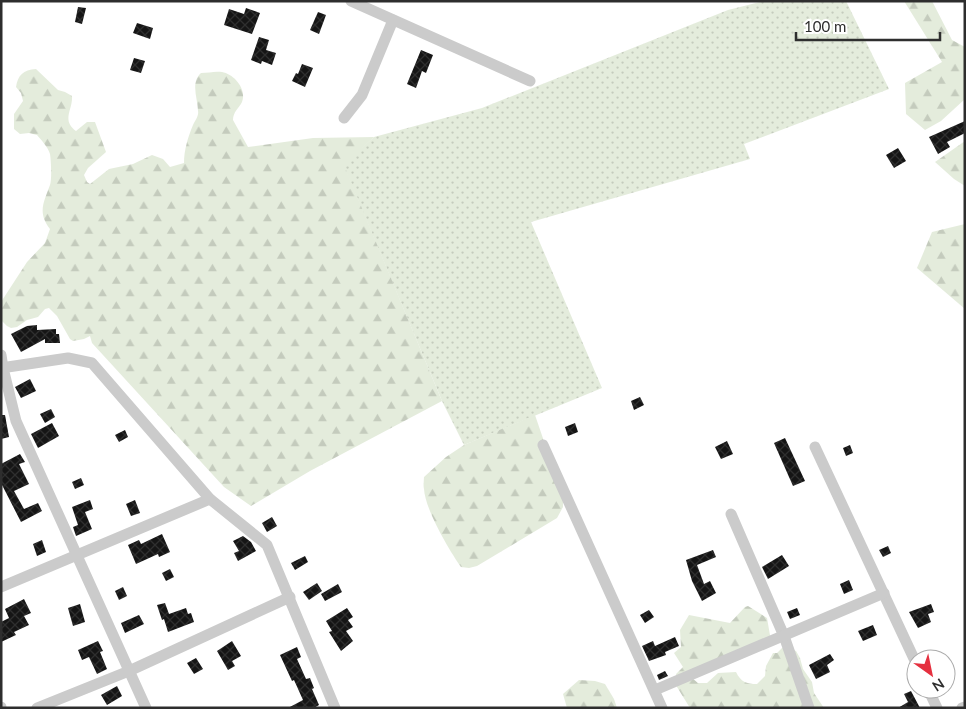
<svg xmlns="http://www.w3.org/2000/svg" width="966" height="709" font-family="Lato,sans-serif">
	<style>
		.grass { fill: url(#grass-dots) }
		.forest { fill: url(#forest-firs) }
		.building { fill: url(#building-cross-hatch) }
		.lines { fill: none; stroke-linecap: round; stroke-linejoin: round }
		.minor { stroke: #cbcbcb; stroke-width: 11 }
	</style>
	<defs>
		<pattern id="grass-dots" width="8" height="8" patternUnits="userSpaceOnUse" patternTransform="scale(1.25)"><rect width="8" height="8" fill="#e4ecdc"/><path d="M2 2h.1M6 6h.1" fill="none" stroke="#c4cbbd" stroke-width="1.8" stroke-linecap="round"/></pattern>
		<pattern id="forest-firs" width="22" height="20" patternUnits="userSpaceOnUse" patternTransform="scale(1.25)"><rect width="22" height="20" fill="#e4ecdc"/><path d="M5 1l3.5 6h-7zM16 11l3.5 6h-7z" fill="#c4cbbd"/></pattern>
		<pattern id="building-cross-hatch" width="8" height="8" patternUnits="userSpaceOnUse" patternTransform="scale(1.25)"><rect width="8" height="8" fill="#151515"/><path d="M0 0l8 8M0 8l8-8" fill="none" stroke="#2f2f2f"/></pattern>
	</defs>
	<rect width="100%" height="100%" fill="#fff"/>
	<path class="grass" d="M764,1H846L889,89L744,144L750,159L531,222L602,388L464,445L442,401L343,164L374,137L482,108L728,10Z"/>
	<g class="forest">
		<path d="M904,1H932L952,40L965,47V99L941,121L925,130L906,114L905,83L942,62Z"/>
		<path d="M36,69L58,90L65,92L72,96C73,110 61,120 76,131L87,122H95L106,152L88,168L84,175L87,182L90,184L109,169L133,164L152,155L163,159L170,167L184,163C184,150 188,137 193,125C195,121 199,116 198,111C198,99 190,83 201,73C208,73 215,71 222,72C234,74 247,89 242,102C239,108 233,112 233,120L248,147L313,138L374,137L344,165L442,401L310,471L251,506L224,487L92,343L90,336L84,339L73,341L70,339L57,316L49,308L45,309L38,317L27,320L17,327L11,328L7,326L1,320V302L27,262L45,243L50,229C37,212 44,202 50,185C52,179 51,160 50,154C48,147 41,140 37,135L29,133L20,134L14,129V114L23,101L21,93L16,87C18,75 23,70 36,69Z"/>
		<path d="M965,141V186L954,179L935,162Z"/>
		<path d="M965,224V309L917,268L932,232Z"/>
		<path d="M535,415L563,497V507L557,518L477,566L469,568L461,567C449,550 425,509 424,489C423,485 424,481 424,477L446,457L464,445Z"/>
		<path d="M748,606L767,618L771,641L692,678L698,683H707L718,673L736,672C741,682 746,684 757,684L765,676L766,666L773,653H777L782,648L786,647L796,651L800,658L803,669L812,682L814,693L824,708H690L677,687L676,674L683,667L674,653L681,647L680,630L689,615L730,623L745,607Z"/>
		<path d="M579,680L595,681L605,684L614,699L617,708H567L563,694Z"/>
	</g>
	<g class="building">
		<path d="M78,7L86,8L82,24L75,22Z"/>
		<path d="M246,8L260,13L252,34L224,25L229,9L244,14Z"/>
		<path d="M318,12L326,15L319,34L310,30Z"/>
		<path d="M137,23L153,28L150,39L133,33Z"/>
		<path d="M259,37L269,40L266,50L276,53L272,65L262,61L261,64L251,60Z"/>
		<path d="M421,50L433,55L426,73L422,71L416,88L407,84Z"/>
		<path d="M134,58L145,61L141,73L130,70Z"/>
		<path d="M302,64L313,68L305,87L292,81L296,73L298,74Z"/>
		<path d="M965,121V133L947,142L950,147L938,154L929,137Z"/>
		<path d="M898,148L906,161L894,168L886,155Z"/>
		<path d="M37,325V330L56,329V334H59L60,343H45V339L21,352L11,334L27,326Z"/>
		<path d="M30,379L36,391L21,398L15,387Z"/>
		<path d="M640,397L644,405L634,410L631,401Z"/>
		<path d="M51,409L55,417L45,423L40,414Z"/>
		<path d="M1,415H5L9,437L1,439Z"/>
		<path d="M52,423L59,436L38,448L31,434Z"/>
		<path d="M575,423L578,432L568,436L565,427Z"/>
		<path d="M125,430L128,437L119,442L115,435Z"/>
		<path d="M785,438L805,481L793,486L774,443Z"/>
		<path d="M727,441L733,454L721,459L715,447Z"/>
		<path d="M850,445L853,453L846,456L843,448Z"/>
		<path d="M20,454L25,462L19,464L29,484L14,491L24,509L38,503L42,511L21,522L1,483V464Z"/>
		<path d="M81,478L84,485L75,489L72,482Z"/>
		<path d="M90,500L93,509L85,512L92,529L76,536L73,527L78,525L72,507Z"/>
		<path d="M135,500L140,513L131,516L126,504Z"/>
		<path d="M272,517L277,526L267,532L262,523Z"/>
		<path d="M162,534L170,552L159,557L158,554L136,564L128,545L139,540L141,544Z"/>
		<path d="M243,536L251,542L256,551L238,561L234,553L239,551L233,541Z"/>
		<path d="M42,540L46,552L37,556L33,544Z"/>
		<path d="M888,546L891,553L883,557L879,550Z"/>
		<path d="M713,550L716,557L697,565L704,584L710,581L716,593L702,601L692,581L686,560Z"/>
		<path d="M782,555L789,566L768,579L762,567Z"/>
		<path d="M305,556L308,562L295,570L291,563Z"/>
		<path d="M170,569L174,577L166,581L162,573Z"/>
		<path d="M849,580L853,590L844,594L840,584Z"/>
		<path d="M317,583L322,591L309,600L303,592Z"/>
		<path d="M338,584L342,592L325,601L321,594Z"/>
		<path d="M123,587L127,596L119,600L115,591Z"/>
		<path d="M24,599L31,613L24,616L29,625L14,632L16,635L1,642V622L9,618L5,609Z"/>
		<path d="M165,603L169,614L186,608L188,614L191,613L194,622L168,632L164,619L162,620L157,605Z"/>
		<path d="M80,604L85,622L73,626L68,608Z"/>
		<path d="M931,604L934,612L928,614L931,622L918,628L909,612Z"/>
		<path d="M347,608L353,617L348,620L353,627L346,631L353,641L341,651L329,632L332,631L326,621Z"/>
		<path d="M797,608L800,615L790,619L787,612Z"/>
		<path d="M649,610L654,617L645,623L640,615Z"/>
		<path d="M139,615L144,624L125,633L121,623Z"/>
		<path d="M873,625L877,635L863,641L858,631Z"/>
		<path d="M675,637L679,646L665,652L666,655L649,661L642,646L653,641L655,646Z"/>
		<path d="M98,641L103,651L100,652L107,669L97,674L89,657L82,660L78,650Z"/>
		<path d="M232,641L241,656L232,661L235,666L228,670L217,651Z"/>
		<path d="M297,647L301,657L297,659L306,679L310,678L314,688L312,689L319,705L314,708H288L303,700L294,680L292,681L280,655Z"/>
		<path d="M830,654L834,660L827,665L830,672L816,679L809,665Z"/>
		<path d="M196,658L203,669L194,674L187,663Z"/>
		<path d="M665,671L668,676L659,680L657,675Z"/>
		<path d="M117,686L122,696L107,705L101,695Z"/>
		<path d="M911,691L920,708H898L908,702L904,694Z"/>
	</g>
	<g class="lines">
		<g class="minor">
			<path d="M351,1L530,81"/>
			<path d="M344,118L362,95L393,20"/>
			<path d="M1,355L3,368L16,421L146,708"/>
			<path d="M1,368L68,358L92,363L210,499L267,545L335,708"/>
			<path d="M543,445L662,708"/>
			<path d="M815,447L916,663"/>
			<path d="M731,514L784,636L809,708"/>
			<path d="M1,587L210,499"/>
			<path d="M928,689L937,708"/>
			<path d="M655,690L884,593"/>
			<path d="M1,707V708"/>
			<path d="M37,708L129,671L290,597"/>
			<path d="M962,708L965,707"/>
		</g>
	</g>
	<rect width="966" height="709" fill="none" stroke="#2e2e2e" stroke-width="5"/>
	<g transform="translate(931 674) rotate(147)"><circle r="24" fill="#ffffff" stroke="#ababab"/>
	<path d="M0-4L9 19L0 12L-9 19Z" fill="#e5303f"/>
	<text y="-8" font-size="14" font-weight="bold" text-anchor="middle" fill="#2e2e2e">N</text>
	</g>
	<path d="M796 32v8h144v-8" fill="none" stroke="#2e2e2e" stroke-width="2.5"/>
	<text x="804" y="32" font-size="15" fill="#2e2e2e" stroke="#ffffff" stroke-width="4" paint-order="stroke">100 m</text>
</svg>
